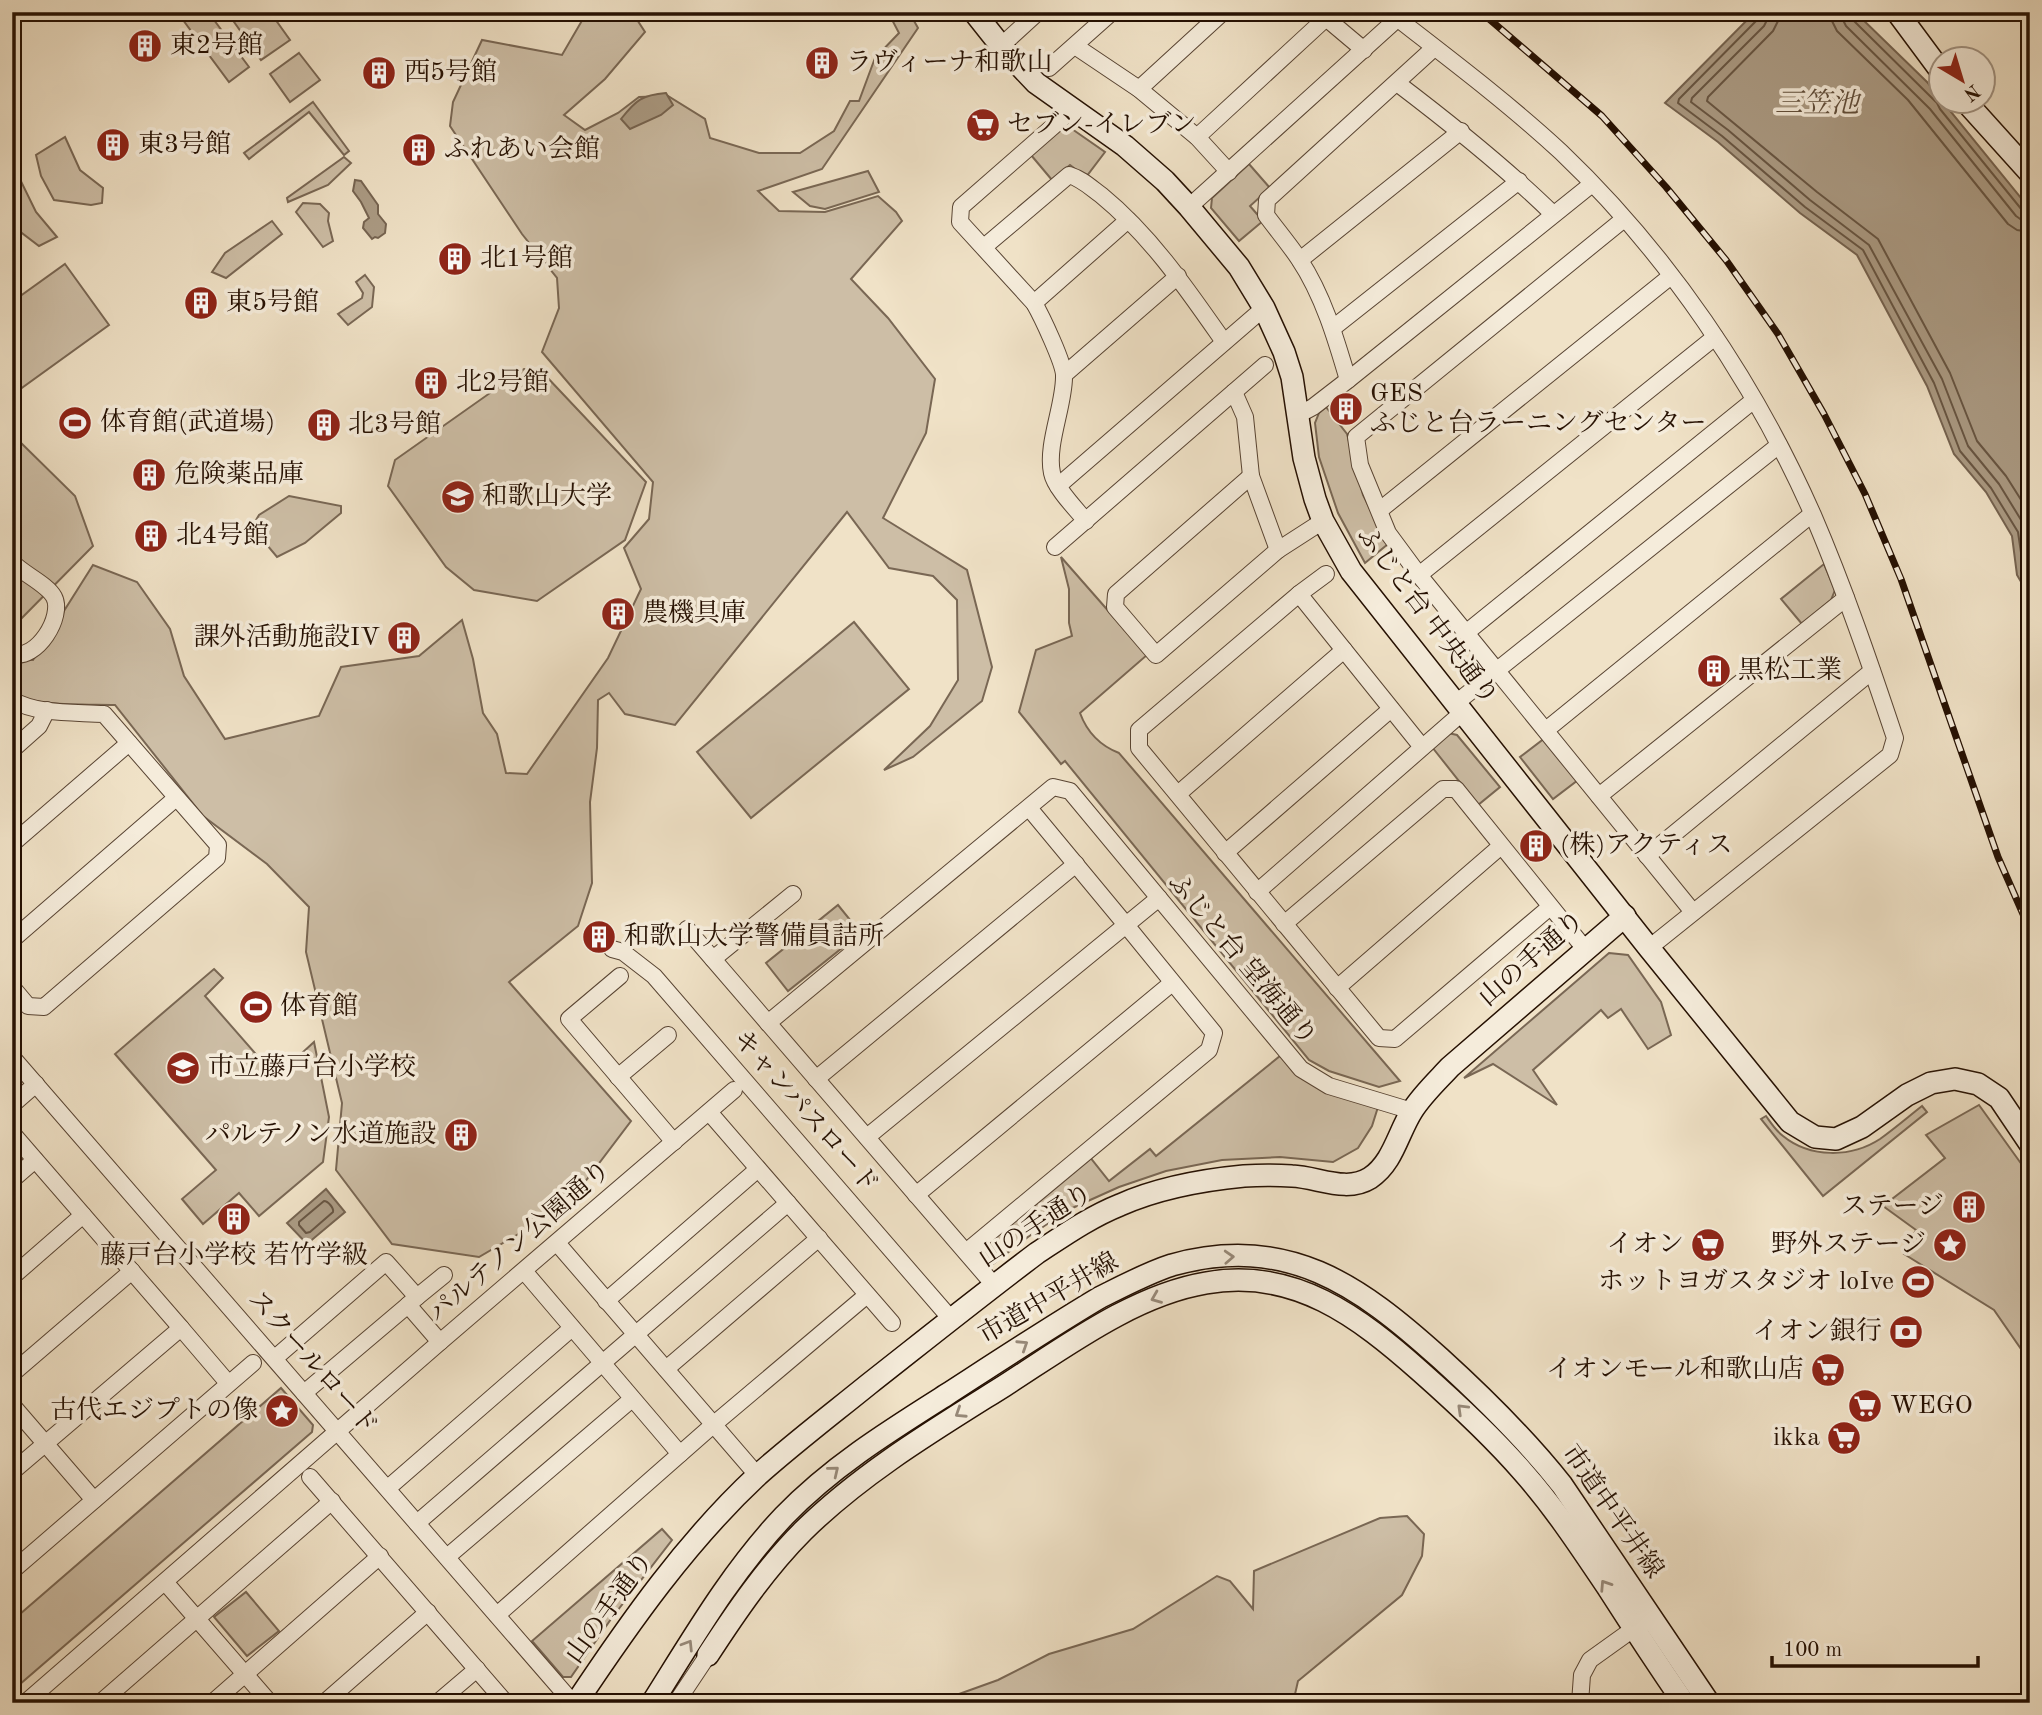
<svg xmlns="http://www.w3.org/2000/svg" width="2042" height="1715" font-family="'Old Standard TT','Noto Serif JP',serif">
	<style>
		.green { fill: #cdbea6; stroke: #796754; stroke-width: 2 }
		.water { fill: #ab9b84; stroke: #756350; stroke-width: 2 }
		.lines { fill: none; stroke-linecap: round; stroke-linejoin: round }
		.shore { stroke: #685643; stroke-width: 2 }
		.street-casing { stroke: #584433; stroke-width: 18 }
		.secondary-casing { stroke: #251002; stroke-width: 24 }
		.street { stroke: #f5ecdb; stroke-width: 16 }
		.secondary { stroke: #f5ecdb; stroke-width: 21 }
		.rail-casing { stroke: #251002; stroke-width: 7 }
		.rail { stroke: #f5ecdb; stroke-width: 4.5; stroke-dasharray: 13; stroke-linecap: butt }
		.oneway { stroke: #978979 }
		.labels { text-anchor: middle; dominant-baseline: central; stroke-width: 7; stroke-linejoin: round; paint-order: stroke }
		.poi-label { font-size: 26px; fill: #251002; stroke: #f5ecdb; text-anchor: start }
		.street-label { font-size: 26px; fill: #251002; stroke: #f5ecdb }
		.water-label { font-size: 28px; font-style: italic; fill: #614f3c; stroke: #f5ecdb }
	</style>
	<rect width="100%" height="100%" fill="#f0e2c7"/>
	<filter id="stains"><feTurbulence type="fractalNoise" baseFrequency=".00286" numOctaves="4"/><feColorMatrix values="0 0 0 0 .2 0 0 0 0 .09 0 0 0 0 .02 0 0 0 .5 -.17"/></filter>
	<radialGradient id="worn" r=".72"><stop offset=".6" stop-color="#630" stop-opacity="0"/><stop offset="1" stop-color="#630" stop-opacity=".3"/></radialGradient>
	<g class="green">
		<path d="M194,12H208L249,67L229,82L183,20Z"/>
		<path d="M227,12H270L290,40L261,60Z"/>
		<path d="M587,12H632L645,32L605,79L564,115L585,130L618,113L639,97L668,96L705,119L710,138L759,153H800L834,131L850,101H859L875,58L899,33L888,12H909L918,28L822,169L758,191L779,211L825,212L878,196L896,212L902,221L851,279L888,318L935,379L926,433L883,518L967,570L992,667L982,701L913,757L884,770L930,726L958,680L957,600L933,576L889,568L847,512L675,725L625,714L609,693L598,700L597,748L590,802L592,883L578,926L509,982L631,1121L578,1191L551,1215L479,1257L392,1244L336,1170L342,1103L306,952L309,907L267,864L203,816L115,705C87,704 35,707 12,693V659L33,660L93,565L137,582L170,629L184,676L225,739L319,716L341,667L419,656L462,620L473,659L483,713L497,734L506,773L527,774L608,658L641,589L624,548L649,519L653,482L542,352L559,308L557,278L522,234L450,126L453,102L482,40L562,55Z"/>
		<path d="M299,53L320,80L290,102L270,74Z"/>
		<path d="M313,102L349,151L344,155L309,112L249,159L244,153Z"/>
		<path d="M1072,129L1105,152L1086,177L1070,165L1052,180L1031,155L1060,130Z"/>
		<path d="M65,137L80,170L103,188L102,203L91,205L54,200L41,176L36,155Z"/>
		<path d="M344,157L351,163L328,185L288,202L287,198Z"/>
		<path d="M12,163L36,212L57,237L39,246L18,230L12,219Z"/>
		<path d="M1249,164L1270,188L1250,206L1263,221L1239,241L1211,208L1212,198Z"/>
		<path d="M868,171L879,192L825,209L810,206L793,192Z"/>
		<path d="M303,203L320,204L329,213L328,221L333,241L323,247L296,212Z"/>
		<path d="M272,221L282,234L226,278L212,272L225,253Z"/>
		<path d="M65,264L109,325L12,395V302Z"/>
		<path d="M365,275L374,287L372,307L348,325L338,314L362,298L363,293L356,282Z"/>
		<path d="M524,369L544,374L646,482L625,540L537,601L474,590L446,567L388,486L395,460Z"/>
		<path d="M1326,407L1347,434L1363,495L1388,544L1365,563L1338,513L1319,457L1315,423L1319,413Z"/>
		<path d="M12,434L75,496L93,546L12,628Z"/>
		<path d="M289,496L341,506V513L305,543L277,557L252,527L259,515Z"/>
		<path d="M1061,557L1147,655L1080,713C1087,732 1101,746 1119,753L1400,1081L1379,1087L1329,1071L1309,1060L1065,761L1061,764L1019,712L1036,650L1072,636L1069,623V589Z"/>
		<path d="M1824,564L1835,590L1831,600L1802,624L1781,599Z"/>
		<path d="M854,622L909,689L751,818L697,752Z"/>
		<path d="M1448,733L1457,735L1500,787L1478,805L1432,747Z"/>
		<path d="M1545,738L1578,780L1553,799L1520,757Z"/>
		<path d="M838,905L851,921L847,924L857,936L788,991L766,963Z"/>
		<path d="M1609,953L1628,955L1661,1002L1671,1035L1648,1049L1621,1009L1608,1018L1601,1010L1533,1070L1557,1105L1493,1064L1464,1078Z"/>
		<path d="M214,969L223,978L205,996L276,1077L314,1042L329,1117L323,1162L259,1216L239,1193L203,1224L182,1199L216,1170L115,1054Z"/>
		<path d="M1280,1056L1378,1107L1372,1126L1358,1148L1333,1162L1280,1157L1222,1160L1166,1171L1119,1187L1068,1210L1028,1237L993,1264L985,1263L979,1256L981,1246L1089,1156L1109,1181L1150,1149L1156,1156Z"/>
		<path d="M1979,1105L2030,1176V1362L1994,1310L1904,1254L1916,1230L1883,1206L1945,1158L1926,1135Z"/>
		<path d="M1922,1106L1927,1112L1823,1196L1761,1119L1766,1116C1771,1123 1776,1131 1783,1136C1810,1158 1851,1158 1880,1139C1894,1129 1908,1117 1922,1106Z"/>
		<path d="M281,1388L313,1425L312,1432L12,1691V1621Z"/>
		<path d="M1407,1516L1424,1534L1422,1556L1402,1595L1298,1681L1293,1703H934L998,1680L1049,1654L1133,1629L1217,1576L1230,1581L1253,1609L1254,1571L1380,1518Z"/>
		<path d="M662,1529L672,1540L611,1619L571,1677H563L532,1641Z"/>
		<path d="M246,1592L279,1631L247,1656L214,1617Z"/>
	</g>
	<g class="water">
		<path d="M1755,12H1855L1927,82L1940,99V102H1943L2030,209V597L2017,575L2012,536L1986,492L1954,454L1927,386L1857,255L1800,213L1718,142L1665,103Z"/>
		<path d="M666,93L673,105L661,115L630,129L621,119C636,100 642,95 666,93Z"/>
		<path d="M355,180L361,181L378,205V214L386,224L385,233L378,238L375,237L372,239L363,228L364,222L369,218L361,202L353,191Z"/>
		<path d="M326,1189L345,1212L307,1244L287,1223Z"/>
	</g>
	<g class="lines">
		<g class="shore">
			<path d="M1759,12L1757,20L1679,99L1678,103L1722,136L1805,207L1863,250L1934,383L1960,451L1991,488L2018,532L2024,573L2030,583"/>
			<path d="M1768,12L1767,20L1764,26L1692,98L1691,102L1728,130L1810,200L1869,245L1942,379L1968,446L1999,484L2026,528L2030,550"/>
			<path d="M1779,12L1778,21L1773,31L1708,97L1707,101L1817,192L1878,239L1950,373L1977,441L2006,476L2030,514"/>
			<path d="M1831,12L1832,21L1837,31L1908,100L2008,224L2017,230L2030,232"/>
			<path d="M1842,12L1843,20L1846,26L1930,109L2016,216L2023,221H2030"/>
			<path d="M1850,12L1853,20L1937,103L1940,109L2022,210L2030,213"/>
			<path d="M324,1201C328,1201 334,1208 333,1212L310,1232L306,1233L299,1225V1222Z"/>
		</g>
		<g class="street-casing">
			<g id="street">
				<path d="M1389,12C1447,57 1507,102 1561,152C1667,253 1754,381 1813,515C1844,587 1870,663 1895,738L1890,755L1649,948"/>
				<path d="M1320,13L1364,50"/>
				<path d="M1001,46L1038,12"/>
				<path d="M1075,46L1139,89L1197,137L1229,172"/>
				<path d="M1049,68L1112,12"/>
				<path d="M1397,83C1451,124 1504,166 1553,214"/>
				<path d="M1139,89L1223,12"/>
				<path d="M1073,109L961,207L960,222L1034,303C1041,315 1065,365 1064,377C1064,406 1046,445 1052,473C1055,488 1076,509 1086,521"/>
				<path d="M1197,137L1326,18"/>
				<path d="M1189,207L1397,19"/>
				<path d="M1624,219L1356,437L1360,465L1388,533L1419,575L1693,912"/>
				<path d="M984,247L1069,175C1082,179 1090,187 1101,195C1151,236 1187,289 1224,342"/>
				<path d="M1300,260L1461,131"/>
				<path d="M1034,303L1128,220"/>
				<path d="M1333,328L1519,181"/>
				<path d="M1065,374L1178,276"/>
				<path d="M1348,380C1336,339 1323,295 1299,259C1289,244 1277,230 1266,215L1267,200L1434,48"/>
				<path d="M1234,392L1245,417L1251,476L1278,550"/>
				<path d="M1298,415L1313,407L1348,380L1592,184"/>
				<path d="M1251,476L1116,594L1115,607L1156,655L1278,550L1323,521"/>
				<path d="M1058,486L1264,308"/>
				<path d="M1380,510L1671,276"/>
				<path d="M1055,547L1265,365"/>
				<path d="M12,562C23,574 47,584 54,597C64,616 37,661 12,654"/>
				<path d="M1419,575L1715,337"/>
				<path d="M1299,594L1326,574"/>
				<path d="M1467,632L1754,400"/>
				<path d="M12,700C39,715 74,712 104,714L218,845L217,858L44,1007L28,1006L12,987"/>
				<path d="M1456,703L1779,445"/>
				<path d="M1546,730L1812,514"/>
				<path d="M1422,747L1299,594L1139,730V748L1379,1038L1395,1039L1550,907"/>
				<path d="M12,750L39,726L47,710"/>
				<path d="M1178,794L1344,650"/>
				<path d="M1599,796L1846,598"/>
				<path d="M1029,808L1126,925L1159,898"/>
				<path d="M12,844L129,743"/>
				<path d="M1225,853L1391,709"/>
				<path d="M1647,856L1872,671"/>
				<path d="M1257,892L1463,712"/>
				<path d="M1284,924L1443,789H1456L1585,949"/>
				<path d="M687,929L768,1023"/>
				<path d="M12,940L176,798"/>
				<path d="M612,949L623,952L654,976L951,1319"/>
				<path d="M713,959L793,894"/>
				<path d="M620,976L569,1019L674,1142"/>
				<path d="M1337,988L1501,846"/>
				<path d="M12,1057L573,1703"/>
				<path d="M618,1077L668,1035"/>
				<path d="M816,1079L1076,864"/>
				<path d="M12,1105L36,1084"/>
				<path d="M709,1112L892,1323"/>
				<path d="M12,1133L181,1328"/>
				<path d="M867,1137L1126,925L1214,1033L1209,1050L966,1252"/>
				<path d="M12,1180L35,1160"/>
				<path d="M916,1195L1172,983"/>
				<path d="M557,1243L758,1476"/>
				<path d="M524,1271L680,1454"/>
				<path d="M12,1277L83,1215"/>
				<path d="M994,1285L768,1023L1053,787L1070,791L1301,1069L1329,1086L1412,1111"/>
				<path d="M417,1297L444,1275"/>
				<path d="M606,1301L758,1169"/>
				<path d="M275,1358L386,1262L417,1297L408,1305L440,1342"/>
				<path d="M666,1369L819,1238"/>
				<path d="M12,1374L132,1271"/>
				<path d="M304,1393L408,1305"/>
				<path d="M12,1405L94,1500"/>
				<path d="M12,1472L181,1328L228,1383"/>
				<path d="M310,1477L506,1703"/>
				<path d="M388,1488L572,1328"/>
				<path d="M417,1523L788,1203"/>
				<path d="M447,1557L632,1399"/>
				<path d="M12,1571L253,1363"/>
				<path d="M165,1582L270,1703"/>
				<path d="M497,1615L713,1425L867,1295"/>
				<path d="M25,1703L440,1342L734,1090"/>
				<path d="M100,1703L332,1501"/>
				<path d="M212,1703L380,1556"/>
				<path d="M324,1703L428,1612"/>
				<path d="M437,1703L477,1669"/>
				<path d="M676,1703L708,1655"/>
				<path d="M1580,1703L1582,1675L1590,1660L1643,1622"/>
			</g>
		</g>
		<g class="secondary-casing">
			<g id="secondary">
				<path d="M974,12L1001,46L1036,83L1125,146L1165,181L1189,207L1239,267L1264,308L1284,352L1292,377L1304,458L1315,499L1323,521L1351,571L1649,948L1790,1122L1815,1137L1836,1139L1862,1127L1907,1095L1931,1083L1955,1079L1978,1084L1999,1098L2030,1144"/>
				<path d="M1897,12L1940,70"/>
				<path d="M1966,102L2030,173"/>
				<path d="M708,1655C736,1612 766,1568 803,1531C862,1473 934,1430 1004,1386C1065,1347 1134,1295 1206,1283C1294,1267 1359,1317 1421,1372C1456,1403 1492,1436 1523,1472C1555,1508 1581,1548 1608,1588C1633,1627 1658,1665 1684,1703"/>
				<path d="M576,1703C630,1622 687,1541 758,1475C794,1443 832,1414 869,1384C925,1340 980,1296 1037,1253C1063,1236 1090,1217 1120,1205C1158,1188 1202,1180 1244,1176C1260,1175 1276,1175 1292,1176C1318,1177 1346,1193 1370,1178C1393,1163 1398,1133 1412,1111C1422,1095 1437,1081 1450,1067L1625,916"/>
				<path d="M652,1703C693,1638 731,1572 784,1516C831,1467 889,1431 946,1395C997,1362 1047,1329 1099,1298C1123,1286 1147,1273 1172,1265C1287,1233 1359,1285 1440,1358C1484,1398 1525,1438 1562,1485L1709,1703"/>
			</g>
		</g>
		<use href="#street" class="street"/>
		<use href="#secondary" class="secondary"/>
		<g class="rail-casing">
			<path id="rail" d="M1481,12L1602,116L1666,187L1726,260L1778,334L1824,414L1865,494L1901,579L1998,857L2030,930"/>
		</g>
		<use href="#rail" class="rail"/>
	</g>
	<defs><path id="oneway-chevron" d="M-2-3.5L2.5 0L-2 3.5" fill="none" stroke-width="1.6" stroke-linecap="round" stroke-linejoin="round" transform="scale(1.75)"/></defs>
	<g class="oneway">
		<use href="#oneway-chevron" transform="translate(1229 1257) rotate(-3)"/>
		<use href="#oneway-chevron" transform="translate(1156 1298) rotate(158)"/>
		<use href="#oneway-chevron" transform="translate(1023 1345) rotate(-33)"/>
		<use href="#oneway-chevron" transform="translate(1462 1409) rotate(-136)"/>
		<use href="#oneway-chevron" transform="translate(960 1413) rotate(147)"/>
		<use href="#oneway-chevron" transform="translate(834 1471) rotate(-39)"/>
		<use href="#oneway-chevron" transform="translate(1605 1585) rotate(-123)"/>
		<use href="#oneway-chevron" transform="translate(688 1645) rotate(-58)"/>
	</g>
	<defs>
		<g id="building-disc" transform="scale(1.75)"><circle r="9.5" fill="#8f2418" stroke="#f5ecdb"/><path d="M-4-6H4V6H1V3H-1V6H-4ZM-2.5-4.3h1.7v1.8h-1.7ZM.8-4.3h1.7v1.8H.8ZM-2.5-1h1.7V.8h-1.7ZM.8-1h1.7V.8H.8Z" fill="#fff"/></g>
		<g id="supermarket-disc" transform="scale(1.75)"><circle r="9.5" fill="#8f2418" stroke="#f5ecdb"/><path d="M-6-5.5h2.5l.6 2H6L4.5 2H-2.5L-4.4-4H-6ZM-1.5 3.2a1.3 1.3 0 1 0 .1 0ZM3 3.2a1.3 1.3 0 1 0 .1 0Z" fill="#fff"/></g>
		<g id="stadium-disc" transform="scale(1.75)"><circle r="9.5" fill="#8f2418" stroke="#f5ecdb"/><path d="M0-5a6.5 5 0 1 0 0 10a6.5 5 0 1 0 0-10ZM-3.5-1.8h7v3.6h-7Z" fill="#fff"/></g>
		<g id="university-disc" transform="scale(1.75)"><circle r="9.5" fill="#8f2418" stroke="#f5ecdb"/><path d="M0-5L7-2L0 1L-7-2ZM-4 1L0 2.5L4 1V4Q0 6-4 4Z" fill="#fff"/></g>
		<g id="school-disc" transform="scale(1.75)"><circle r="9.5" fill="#8f2418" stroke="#f5ecdb"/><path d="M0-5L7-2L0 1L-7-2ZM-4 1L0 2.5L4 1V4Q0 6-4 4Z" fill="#fff"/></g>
		<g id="sight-disc" transform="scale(1.75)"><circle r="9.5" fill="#8f2418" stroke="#f5ecdb"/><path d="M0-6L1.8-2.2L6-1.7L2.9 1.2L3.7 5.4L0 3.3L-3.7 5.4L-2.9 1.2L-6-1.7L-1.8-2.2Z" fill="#fff"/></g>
		<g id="bank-disc" transform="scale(1.75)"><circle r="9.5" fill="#8f2418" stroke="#f5ecdb"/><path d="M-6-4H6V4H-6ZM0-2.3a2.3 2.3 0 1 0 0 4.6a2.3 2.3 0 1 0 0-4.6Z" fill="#fff"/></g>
	</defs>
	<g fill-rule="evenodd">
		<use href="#building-disc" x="145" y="46"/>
		<use href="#building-disc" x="822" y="63"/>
		<use href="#building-disc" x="379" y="73"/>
		<use href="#supermarket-disc" x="983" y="125"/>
		<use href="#building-disc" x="113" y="145"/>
		<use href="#building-disc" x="419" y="150"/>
		<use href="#building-disc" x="455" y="259"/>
		<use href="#building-disc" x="201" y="303"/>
		<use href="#building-disc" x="431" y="383"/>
		<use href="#building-disc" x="1346" y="409"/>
		<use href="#stadium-disc" x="75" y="423"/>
		<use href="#building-disc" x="324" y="425"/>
		<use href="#building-disc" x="149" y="475"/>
		<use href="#university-disc" x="458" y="497"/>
		<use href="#building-disc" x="151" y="536"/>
		<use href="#building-disc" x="618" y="614"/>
		<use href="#building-disc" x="404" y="638"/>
		<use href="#building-disc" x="1714" y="671"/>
		<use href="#building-disc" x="1536" y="846"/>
		<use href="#building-disc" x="599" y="937"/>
		<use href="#stadium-disc" x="256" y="1007"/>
		<use href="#school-disc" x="183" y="1068"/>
		<use href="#building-disc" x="461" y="1135"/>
		<use href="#building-disc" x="1969" y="1207"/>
		<use href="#building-disc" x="234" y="1219"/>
		<use href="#supermarket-disc" x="1708" y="1245"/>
		<use href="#sight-disc" x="1950" y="1245"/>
		<use href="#stadium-disc" x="1918" y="1282"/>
		<use href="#bank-disc" x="1906" y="1332"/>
		<use href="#supermarket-disc" x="1828" y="1370"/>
		<use href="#supermarket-disc" x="1865" y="1406"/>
		<use href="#sight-disc" x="282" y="1411"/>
		<use href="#supermarket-disc" x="1844" y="1438"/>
	</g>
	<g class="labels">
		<g class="poi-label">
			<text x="170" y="46">東2号館</text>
			<text x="846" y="63">ラヴィーナ和歌山</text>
			<text x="404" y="73">西5号館</text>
			<text x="1007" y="125">セブン-イレブン</text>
			<text x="138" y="145">東3号館</text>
			<text x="444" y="150">ふれあい会館</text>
			<text x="480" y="259">北1号館</text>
			<text x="226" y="303">東5号館</text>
			<text x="456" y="383">北2号館</text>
			<text x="1370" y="394">GES<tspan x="1370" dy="30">ふじと台ラーニングセンター</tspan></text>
			<text x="100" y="423">体育館(武道場)</text>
			<text x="348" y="425">北3号館</text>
			<text x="174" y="475">危険薬品庫</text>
			<text x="482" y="497">和歌山大学</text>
			<text x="176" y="536">北4号館</text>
			<text x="642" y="614">農機具庫</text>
			<text x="380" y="638" text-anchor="end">課外活動施設IV</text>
			<text x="1738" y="671">黒松工業</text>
			<text x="1560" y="846">(株)アクティス</text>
			<text x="624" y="937">和歌山大学警備員詰所</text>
			<text x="280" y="1007">体育館</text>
			<text x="208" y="1068">市立藤戸台小学校</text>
			<text x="436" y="1135" text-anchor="end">パルテノン水道施設</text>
			<text x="1944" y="1207" text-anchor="end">ステージ</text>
			<text x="1684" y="1245" text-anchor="end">イオン</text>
			<text x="1926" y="1245" text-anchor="end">野外ステージ</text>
			<text x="234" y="1256" text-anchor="middle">藤戸台小学校 若竹学級</text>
			<text x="1894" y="1282" text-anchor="end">ホットヨガスタジオ loIve</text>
			<text x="1882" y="1332" text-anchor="end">イオン銀行</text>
			<text x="1804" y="1370" text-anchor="end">イオンモール和歌山店</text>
			<text x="1890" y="1406">WEGO</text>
			<text x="258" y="1411" text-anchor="end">古代エジプトの像</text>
			<text x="1820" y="1438" text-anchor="end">ikka</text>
		</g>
		<g class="street-label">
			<text transform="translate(1427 616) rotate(53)">ふじと台 中央通り</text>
			<text transform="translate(1532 959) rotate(-41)">山の手通り</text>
			<text transform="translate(1242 960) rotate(50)">ふじと台 望海通り</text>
			<text transform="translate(805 1112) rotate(49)">キャンパスロード</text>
			<text transform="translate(1036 1226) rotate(-33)">山の手通り</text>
			<text transform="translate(520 1242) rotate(-41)">パルテノン公園通り</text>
			<text transform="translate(1049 1299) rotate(-30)">市道中平井線</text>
			<text transform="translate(312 1363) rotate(49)">スクールロード</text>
			<text transform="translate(1612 1512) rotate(55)">市道中平井線</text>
			<text transform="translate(610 1608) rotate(-54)">山の手通り</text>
		</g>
		<g class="water-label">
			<text x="1817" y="105">三笠池</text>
		</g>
	</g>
	<rect width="2042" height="1715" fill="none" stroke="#f0e2c7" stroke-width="42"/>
	<rect x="14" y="14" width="2014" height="1687" fill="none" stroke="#251002" stroke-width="3.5"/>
	<rect x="21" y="21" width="2000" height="1673" fill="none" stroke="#251002" stroke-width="2"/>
	<g transform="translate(1962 80) rotate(142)"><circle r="33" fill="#f5ecdb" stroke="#a29484" stroke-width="2"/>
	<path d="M0-5L12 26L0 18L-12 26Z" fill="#8f2418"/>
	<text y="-10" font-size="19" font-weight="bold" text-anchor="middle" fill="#251002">N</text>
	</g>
	<path d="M1772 1656v10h206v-10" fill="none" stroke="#251002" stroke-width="3.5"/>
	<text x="1783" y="1656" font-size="21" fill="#251002" stroke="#f5ecdb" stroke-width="5" paint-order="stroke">100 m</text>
	<rect width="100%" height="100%" filter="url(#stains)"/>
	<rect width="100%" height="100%" fill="url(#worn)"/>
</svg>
